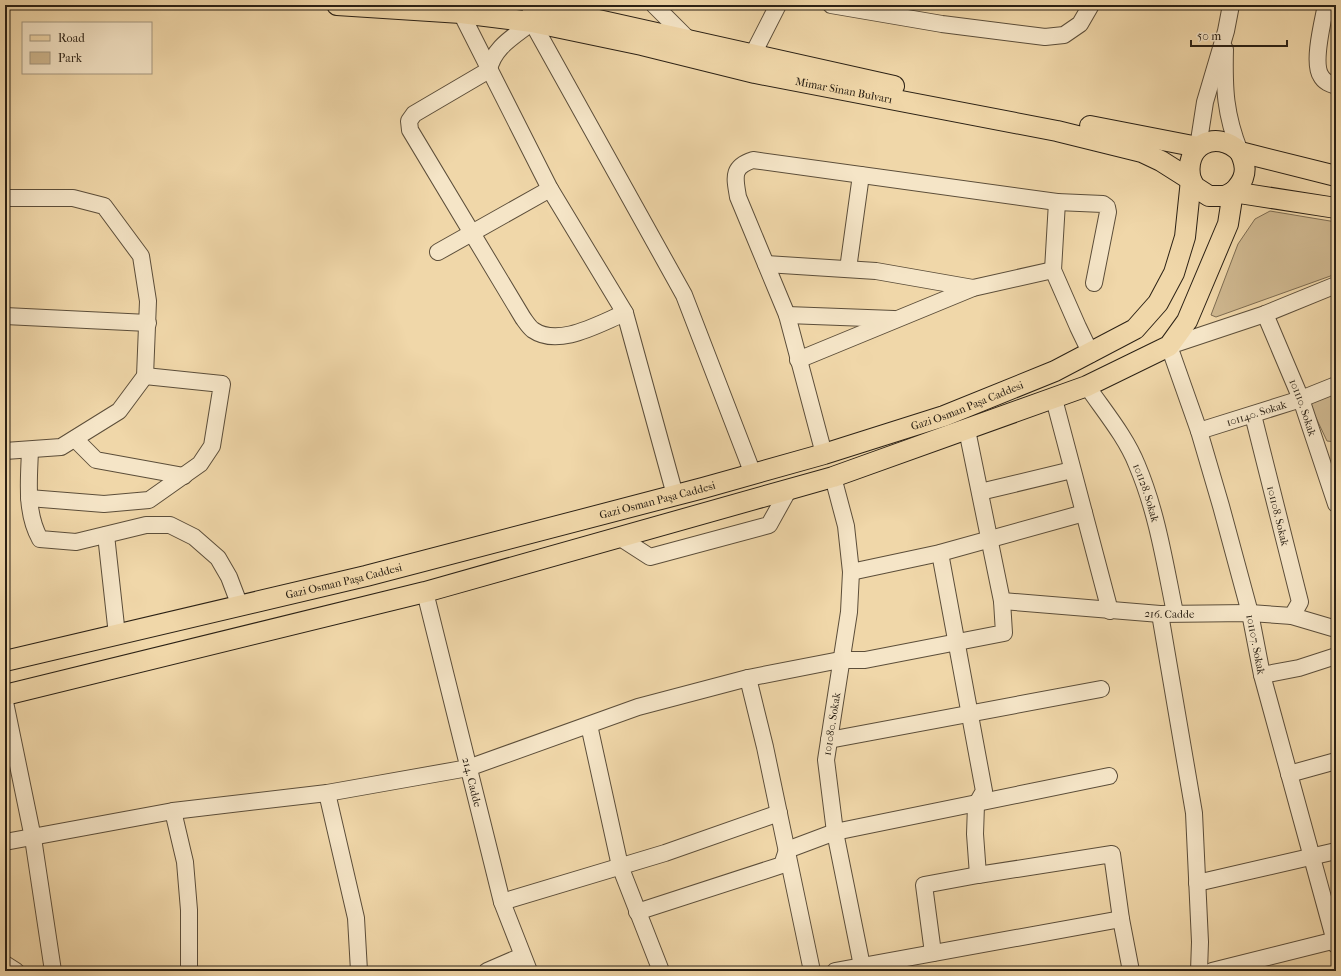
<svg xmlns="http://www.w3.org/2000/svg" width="1341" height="976" font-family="'IM FELL French Canon',serif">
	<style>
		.green { fill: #cfb890; stroke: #7d6c52 }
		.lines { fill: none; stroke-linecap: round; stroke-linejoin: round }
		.minor-casing { stroke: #5c4e3a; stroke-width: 18 }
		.major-casing { stroke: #2b2115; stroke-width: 22 }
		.minor { stroke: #f5e5c7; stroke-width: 16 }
		.major { stroke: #f0d7a9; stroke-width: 20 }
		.labels { text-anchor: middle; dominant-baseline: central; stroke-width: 3; stroke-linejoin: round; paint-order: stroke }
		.street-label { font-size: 11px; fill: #2b2115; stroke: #f5e5c7 }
	</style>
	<rect width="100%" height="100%" fill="#f0d7a9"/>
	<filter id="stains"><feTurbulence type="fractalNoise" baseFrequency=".005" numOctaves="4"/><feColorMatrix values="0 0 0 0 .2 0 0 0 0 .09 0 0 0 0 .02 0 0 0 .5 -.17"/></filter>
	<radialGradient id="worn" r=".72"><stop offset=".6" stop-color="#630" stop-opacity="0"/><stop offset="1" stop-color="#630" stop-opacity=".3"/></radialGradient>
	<g class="green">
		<path d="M1270,211L1336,222V274L1216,317L1211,315L1238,244L1255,219Z"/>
		<path d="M1336,393V442L1327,441L1309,403Z"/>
	</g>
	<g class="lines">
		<g class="minor-casing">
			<g id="minor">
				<path d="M654,5L687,38"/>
				<path d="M831,5L942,24L1045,37L1064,35L1080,24L1091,5"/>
				<path d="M1326,5C1323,21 1312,63 1321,76C1324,82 1330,84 1336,86"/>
				<path d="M461,13L550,189L625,313L675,495"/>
				<path d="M538,17C520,34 494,44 489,70L414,114L409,121L410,130L523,318C526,322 529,327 533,330C559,348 600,323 625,313"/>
				<path d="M532,22L684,295L753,474"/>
				<path d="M1225,49C1224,89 1225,114 1240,152"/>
				<path d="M753,54L778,5"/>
				<path d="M1198,147L1205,102L1226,31L1231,5"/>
				<path d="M5,198H73L104,206L141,256L148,301L145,376L119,411L61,447L5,451"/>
				<path d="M1057,202L1103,204L1107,207L1108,212L1094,283"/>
				<path d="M438,252L550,189"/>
				<path d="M766,264L876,271L973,288"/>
				<path d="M848,269L861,175"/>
				<path id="s1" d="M1336,285L1265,314L1169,346L1199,431L1221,506L1250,613L1262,675L1336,945"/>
				<path id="s2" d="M1265,314L1301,399L1336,504"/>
				<path d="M787,315L894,319"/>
				<path d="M5,316L148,323"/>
				<path d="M798,360L973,288L1053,270"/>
				<path id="s3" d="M1087,386C1104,411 1126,437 1137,465C1157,512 1165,564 1175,613"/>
				<path d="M1054,399L1110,611"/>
				<path id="s4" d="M1253,415L1300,602L1292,616"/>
				<path id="s5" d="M1199,431L1301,399L1336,385"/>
				<path d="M75,439L96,460L184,476"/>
				<path d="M30,450C29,480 25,512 40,539L76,542L146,525H170L194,537L218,558L229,577L240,606"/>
				<path d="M824,454L787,315L738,197C735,178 731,167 753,160L1057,202L1053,270L1078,327L1091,354"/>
				<path d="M833,477L846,526L851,572L849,612L826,760L835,832L863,971"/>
				<path d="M980,492L1072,470"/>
				<path d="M29,498L104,504L149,500L200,464L212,446L222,384L145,376"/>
				<path d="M106,535L117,635"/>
				<path d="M619,537L650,557L769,525L789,489"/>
				<path d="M940,553L984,791L976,805L975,834L978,875"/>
				<path d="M851,572L940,553L1084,513"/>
				<path id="s6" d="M425,592L502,902L529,971"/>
				<path id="s7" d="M1002,601L1160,614L1250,613L1292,616L1336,629"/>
				<path d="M1160,614L1194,813L1200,942L1199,971"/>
				<path d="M1262,675L1299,668L1336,656"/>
				<path d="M748,678L765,747L812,971"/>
				<path d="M5,702L33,838L53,971"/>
				<path d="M589,725L620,866L661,971"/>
				<path d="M829,740L1101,689"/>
				<path d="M1289,774L1336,761"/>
				<path d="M327,793L356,918L359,971"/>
				<path d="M173,811L185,862L189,910V971"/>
				<path d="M5,842L173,811L327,793L468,768L638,707L748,678L840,660H865L1004,633L1002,601L967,430"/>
				<path d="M1197,883L1336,851"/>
				<path d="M502,902L665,853L779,813"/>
				<path d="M637,912L782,865L787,850L835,832L1109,776"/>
				<path d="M933,953L924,885L978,875L1112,854L1121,919L1131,971"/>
				<path d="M5,964L16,971"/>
				<path d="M487,971L522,956"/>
				<path d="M835,971L1121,919"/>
				<path d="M1212,971L1336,940"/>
			</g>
		</g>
		<g class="major-casing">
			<g id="major">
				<path id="s8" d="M337,5L461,13L532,22L642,45L755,73L1057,131L1142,152L1161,161L1191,180L1195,187L1209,196H1225L1233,192L1336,208"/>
				<path d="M531,5L894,86"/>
				<path d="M1090,126L1198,147"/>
				<path d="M1233,192C1246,180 1248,168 1240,152"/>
				<path id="s9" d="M5,661L366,576L703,488L824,454L944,416L1055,371L1135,329L1158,303L1174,273L1185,237L1191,180C1182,146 1216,128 1240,152L1336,176"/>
				<path d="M5,695L425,592L833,477L1087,386L1169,346L1187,321L1228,224L1233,192"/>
			</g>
		</g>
		<use href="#minor" class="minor"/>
		<use href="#major" class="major"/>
	</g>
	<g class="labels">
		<g class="street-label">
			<text stroke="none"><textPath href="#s8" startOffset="515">Mimar Sinan Bulvarı</textPath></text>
			<text stroke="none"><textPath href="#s9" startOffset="996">Gazi Osman Paşa Caddesi</textPath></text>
			<text stroke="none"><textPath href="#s2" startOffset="101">101110. Sokak</textPath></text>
			<text stroke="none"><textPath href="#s5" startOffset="60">101140. Sokak</textPath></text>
			<text stroke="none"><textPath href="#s3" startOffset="123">101128. Sokak</textPath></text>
			<text stroke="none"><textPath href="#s9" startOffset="672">Gazi Osman Paşa Caddesi</textPath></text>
			<text stroke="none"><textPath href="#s4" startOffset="104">101108. Sokak</textPath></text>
			<text stroke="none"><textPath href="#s9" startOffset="348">Gazi Osman Paşa Caddesi</textPath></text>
			<text stroke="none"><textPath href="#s7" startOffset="168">216. Cadde</textPath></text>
			<text stroke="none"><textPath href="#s1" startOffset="489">101107. Sokak</textPath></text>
			<text transform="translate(832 724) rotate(-81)">101080. Sokak</text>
			<text stroke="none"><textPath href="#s6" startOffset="196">214. Cadde</textPath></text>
		</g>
	</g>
	<rect width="1341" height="976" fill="none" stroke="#f0d7a9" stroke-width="20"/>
	<rect x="6" y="6" width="1329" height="964" fill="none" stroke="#2b2115" stroke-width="2"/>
	<rect x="10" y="10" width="1321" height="956" fill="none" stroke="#2b2115"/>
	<rect x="22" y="22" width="130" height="52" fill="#f5e5c7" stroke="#a49780"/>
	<rect x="30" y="35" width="20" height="6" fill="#f0d7a9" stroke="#a49780"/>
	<text x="58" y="42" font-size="12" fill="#2b2115">Road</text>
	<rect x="30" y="52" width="20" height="12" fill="#cfb890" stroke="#a49780"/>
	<text x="58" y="62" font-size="12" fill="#2b2115">Park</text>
	<path d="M1191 40v6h96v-6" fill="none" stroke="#2b2115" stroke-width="2"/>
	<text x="1197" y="40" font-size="12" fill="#2b2115" stroke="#f5e5c7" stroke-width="3" paint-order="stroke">50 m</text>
	<rect width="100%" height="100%" filter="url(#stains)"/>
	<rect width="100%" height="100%" fill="url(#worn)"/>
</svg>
